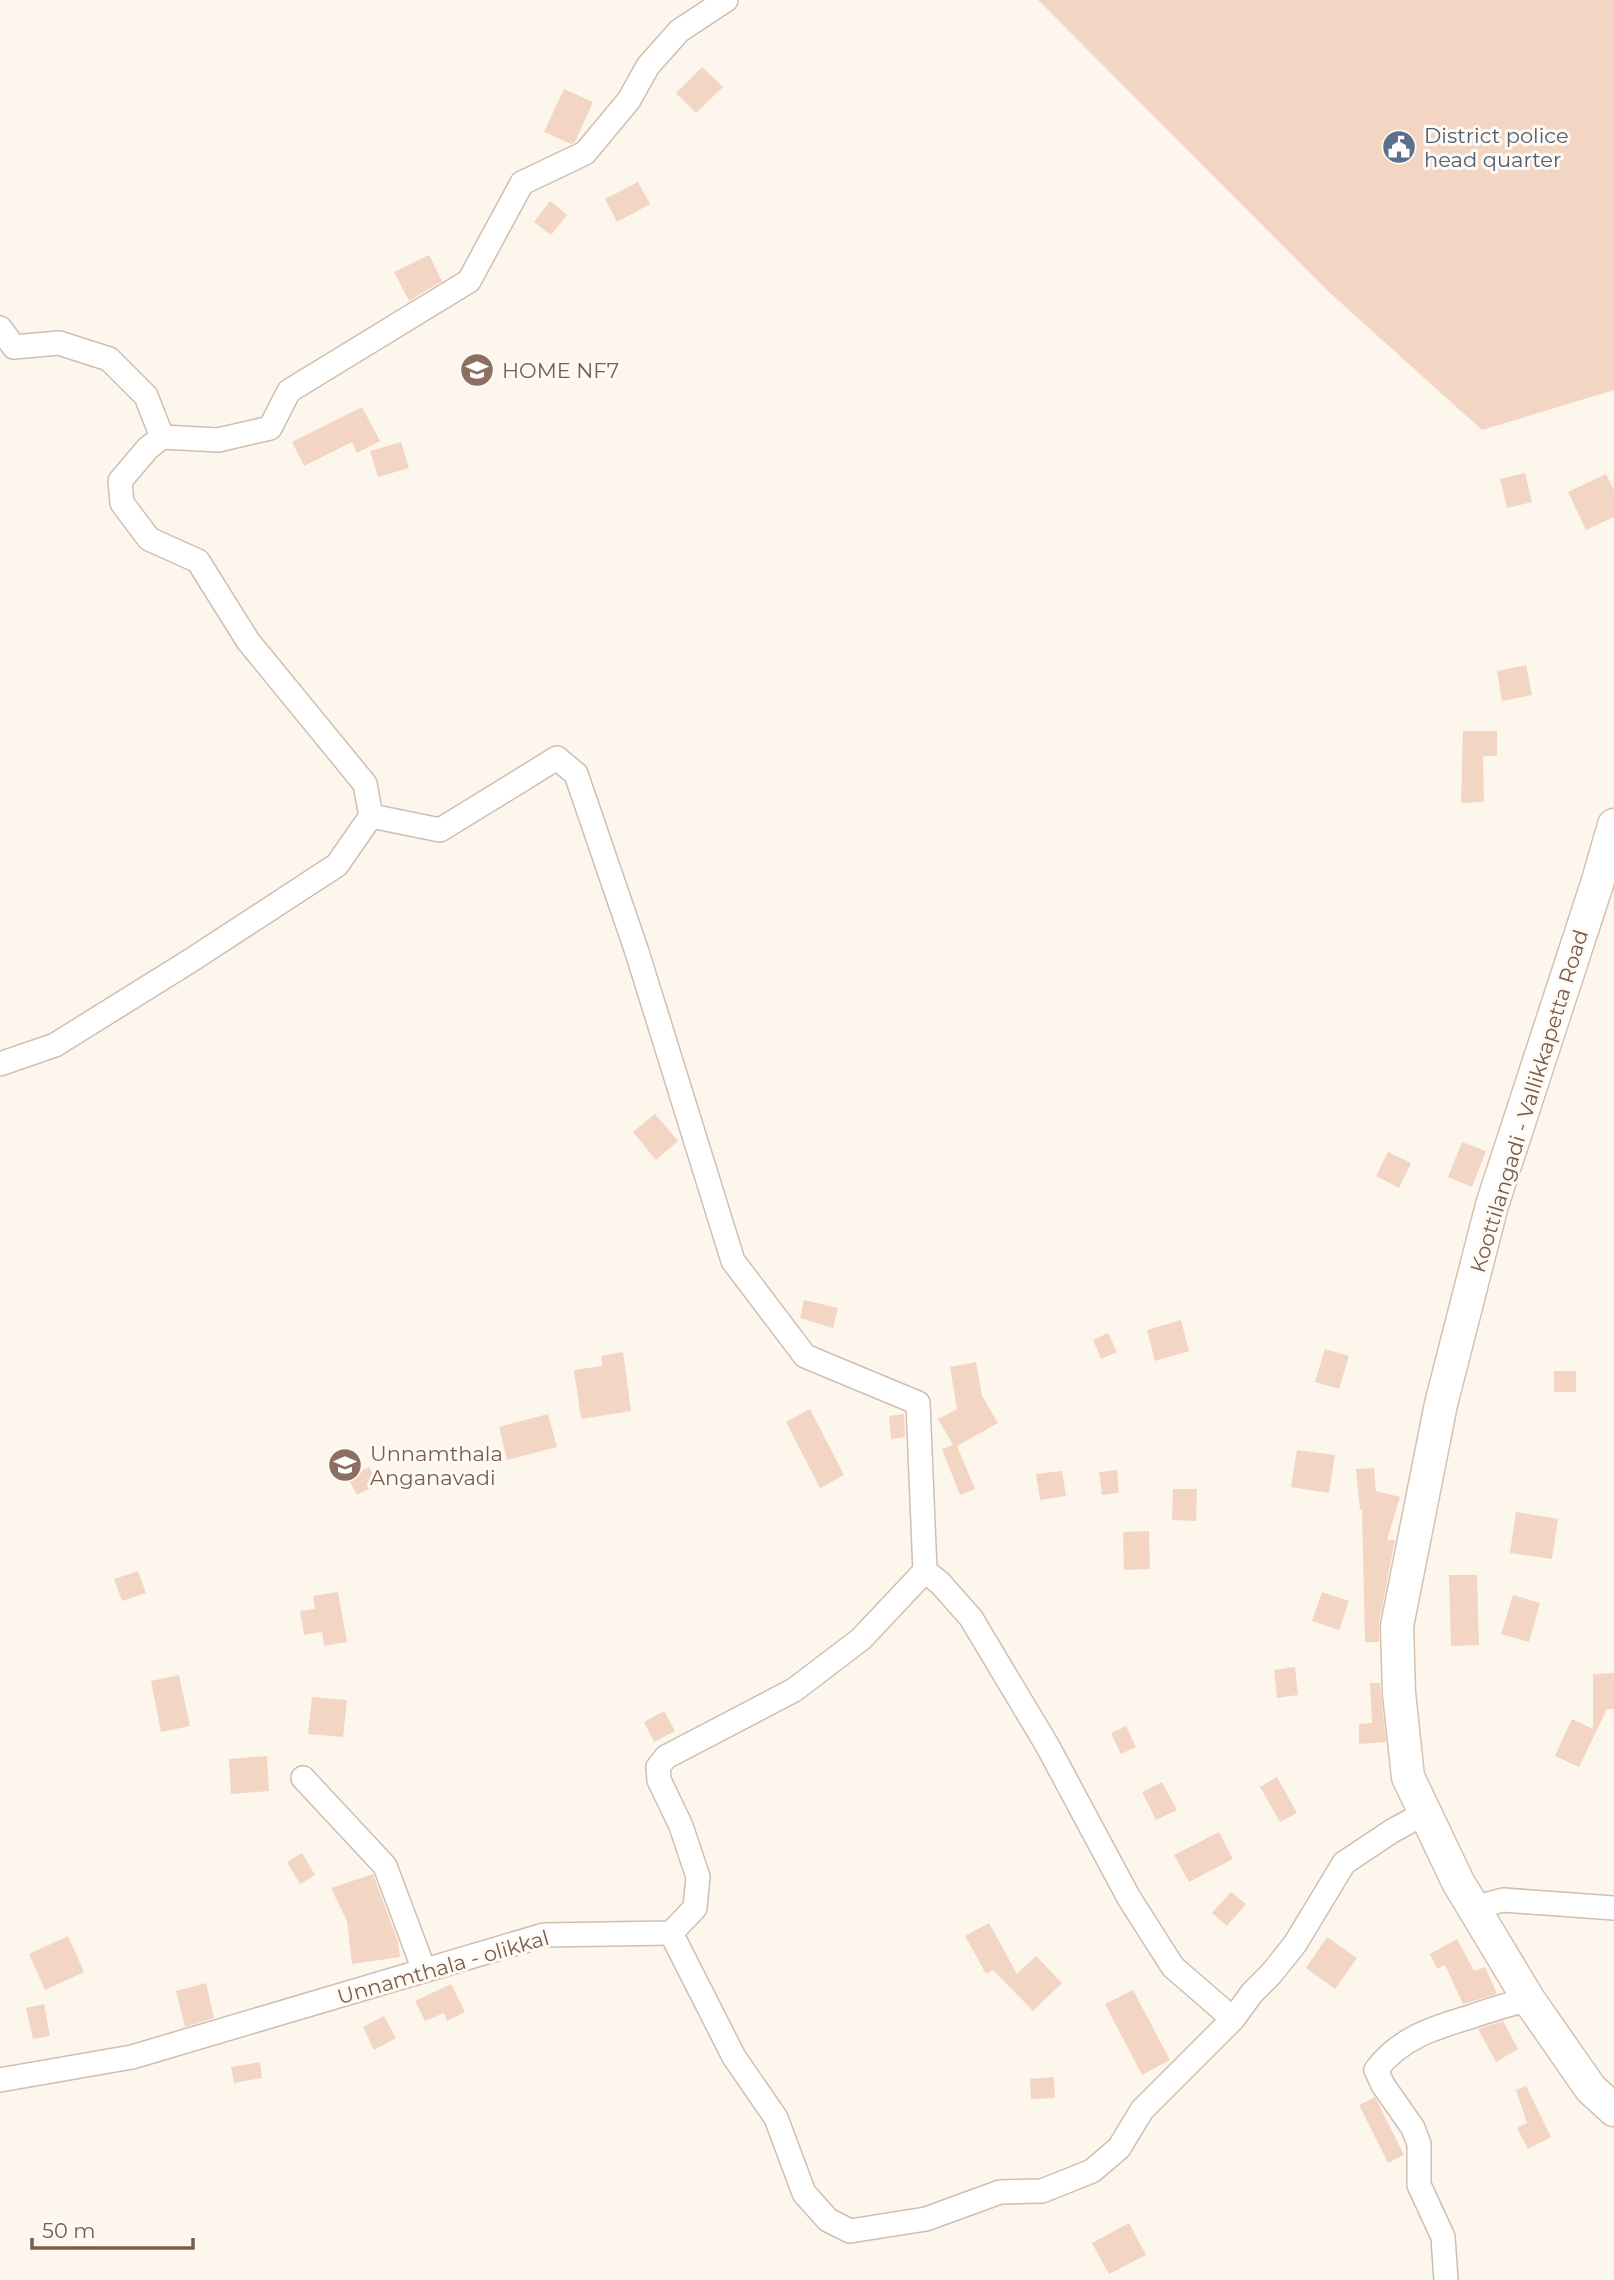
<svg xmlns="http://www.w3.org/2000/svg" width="1614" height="2280" font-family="Montserrat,sans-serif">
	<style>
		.building { fill: #f3d5c3 }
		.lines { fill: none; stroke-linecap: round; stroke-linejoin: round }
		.minor-casing { stroke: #d1beb0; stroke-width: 26 }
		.secondary-casing { stroke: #d6c0b0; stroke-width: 35 }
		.minor { stroke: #fff; stroke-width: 23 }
		.secondary { stroke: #fff; stroke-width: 32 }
		.labels { text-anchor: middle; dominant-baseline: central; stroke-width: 6; stroke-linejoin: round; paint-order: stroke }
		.service-label { font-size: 21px; fill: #4e5e75; stroke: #fffaf3; text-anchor: start }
		.education-label { font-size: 21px; fill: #785e54; stroke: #fffaf3; text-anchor: start }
		.street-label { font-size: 21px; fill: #7a5c4d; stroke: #fffaf3 }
	</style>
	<rect width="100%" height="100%" fill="#fdf6ec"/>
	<g class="building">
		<path d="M1038,0H1614V390L1482,430L1330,293Z"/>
		<path d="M702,67L723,87L696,113L676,93Z"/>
		<path d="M564,89L593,102L575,142L571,144L544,132Z"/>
		<path d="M638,182L650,204L617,222L605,199Z"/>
		<path d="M550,201L567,215L551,235L534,222Z"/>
		<path d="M429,255L442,281L409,301L394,272Z"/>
		<path d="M362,407L380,441L357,453L352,442L304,466L292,442Z"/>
		<path d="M401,442L409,468L378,477L370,451Z"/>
		<path d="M1525,473L1532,502L1507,508L1500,479Z"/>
		<path d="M1606,474L1614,490V517L1586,530L1568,492Z"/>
		<path d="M1526,665L1532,695L1502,701L1497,671Z"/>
		<path d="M1463,731H1497V756H1483L1484,802L1461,803Z"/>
		<path d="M655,1114L678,1141L656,1160L633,1132Z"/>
		<path d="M1462,1142L1486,1151L1472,1187L1448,1177Z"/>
		<path d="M1388,1152L1411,1163L1399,1188L1376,1176Z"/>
		<path d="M804,1300L838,1308L833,1328L800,1318Z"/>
		<path d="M1181,1320L1189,1351L1155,1361L1147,1330Z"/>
		<path d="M1108,1333L1117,1352L1101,1359L1093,1340Z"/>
		<path d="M1325,1349L1349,1356L1339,1389L1315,1382Z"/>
		<path d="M623,1352L631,1411L581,1419L574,1370L602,1366L601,1356Z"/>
		<path d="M976,1362L982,1396L998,1423L957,1446L975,1489L960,1495L942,1449L953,1445L938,1419L957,1409L950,1367Z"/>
		<rect x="1554" y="1371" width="22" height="21"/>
		<path d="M810,1409L844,1475L820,1488L786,1422Z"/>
		<path d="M548,1414L557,1447L507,1460L499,1427Z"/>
		<path d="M904,1414L905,1437L891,1439L889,1416Z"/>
		<path d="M1297,1450L1335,1455L1329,1493L1291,1487Z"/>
		<path d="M369,1467L378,1484L357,1495L348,1478Z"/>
		<path d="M1374,1468L1376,1491L1400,1497L1387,1540H1395L1379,1623V1642H1365L1362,1509L1360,1510L1356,1469Z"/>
		<path d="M1117,1470L1119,1493L1102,1495L1099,1472Z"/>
		<path d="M1062,1471L1066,1496L1040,1500L1036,1474Z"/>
		<path d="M1173,1489H1197L1196,1521L1172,1520Z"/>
		<path d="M1516,1512L1558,1519L1552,1559L1510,1553Z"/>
		<path d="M1149,1531L1150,1569L1124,1570L1123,1532Z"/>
		<path d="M138,1571L146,1593L122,1601L114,1579Z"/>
		<path d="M1449,1575H1477L1479,1645L1451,1646Z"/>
		<path d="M338,1592L347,1642L324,1646L322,1632L304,1635L300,1611L315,1609L313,1596Z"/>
		<path d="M1322,1592L1349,1601L1339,1630L1312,1621Z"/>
		<path d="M1513,1595L1540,1603L1529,1642L1501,1634Z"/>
		<path d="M1295,1667L1298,1695L1277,1698L1274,1670Z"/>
		<path d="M1614,1673V1709H1607L1579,1767L1555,1756L1572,1719L1593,1729V1674Z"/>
		<path d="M179,1675L190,1726L161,1732L151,1681Z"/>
		<path d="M1370,1683H1380L1386,1742L1359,1744V1724L1372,1723Z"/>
		<path d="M312,1697L347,1700L343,1737L308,1734Z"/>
		<path d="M664,1711L675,1731L654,1742L644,1722Z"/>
		<path d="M1126,1726L1136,1747L1121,1754L1111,1733Z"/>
		<path d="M267,1756L269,1791L231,1794L229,1759Z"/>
		<path d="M1277,1777L1297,1813L1280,1822L1260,1787Z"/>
		<path d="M1162,1782L1177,1810L1156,1820L1142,1792Z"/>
		<path d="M1219,1832L1233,1859L1189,1882L1174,1855Z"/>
		<path d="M302,1853L315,1875L300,1884L287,1862Z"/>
		<path d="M373,1874L398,1942L400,1957L352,1964L347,1921L331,1888Z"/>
		<path d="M1231,1892L1246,1904L1227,1926L1212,1913Z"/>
		<path d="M989,1923L1017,1974L1036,1956L1062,1983L1033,2011L993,1970L986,1974L965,1936Z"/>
		<path d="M68,1936L84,1972L45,1990L29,1954Z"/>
		<path d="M1327,1937L1357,1958L1335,1989L1306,1968Z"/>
		<path d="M1457,1939L1474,1971L1485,1967L1497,1994L1463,2004L1445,1965L1437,1969L1430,1954Z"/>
		<path d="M206,1983L214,2018L185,2027L176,1991Z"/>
		<path d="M451,1984L465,2012L447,2021L444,2013L425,2021L415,2001Z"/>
		<path d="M1133,1990L1170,2060L1142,2075L1105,2004Z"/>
		<path d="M44,2004L50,2036L33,2039L26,2008Z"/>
		<path d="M384,2016L396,2038L374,2050L363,2027Z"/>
		<path d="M1503,2021L1518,2049L1496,2062L1478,2029Z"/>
		<path d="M260,2062L262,2078L234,2083L231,2067Z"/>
		<path d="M1054,2077L1055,2098L1031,2099L1030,2079Z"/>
		<path d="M1526,2086L1551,2137L1528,2149L1517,2128L1527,2123L1516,2090Z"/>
		<path d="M1375,2097L1404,2155L1388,2163L1359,2105Z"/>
		<path d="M1129,2223L1146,2255L1109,2274L1092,2243Z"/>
	</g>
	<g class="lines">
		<g class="minor-casing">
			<g id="minor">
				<path d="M0,328L14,347L59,343L109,359L146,396L162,437L218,440L270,428L289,391L469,281L522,183L585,153L629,100L648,66L679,31L726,0"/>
				<path d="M371,816L440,830L557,758L576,774L637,952L733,1261L805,1356L918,1403L925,1571L940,1583L971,1618L1047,1745L1129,1898L1173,1967L1233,2019"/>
				<path d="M0,1064L55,1045L193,959L337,865L371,816L365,784L248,641L198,561L149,539L122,503L120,481L148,448L162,437"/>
				<path d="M303,1778L385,1866L424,1970"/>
				<path d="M1473,1908L1503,1900L1614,1908"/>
				<path d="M671,1933L734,2057L776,2118L804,2193L828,2220L850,2231L926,2219L1000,2192L1042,2191L1092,2171L1119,2148L1142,2110L1233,2019L1252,1993L1271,1974L1295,1944L1344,1863L1392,1831L1425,1813"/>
				<path d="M0,2080L132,2057L544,1935L671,1933L695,1908L698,1877L681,1826L659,1780L658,1767L666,1757L794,1690L861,1639L925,1571"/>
				<path d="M1446,2280L1443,2237L1419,2185V2144L1413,2128L1383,2085L1376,2070C1400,2038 1433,2028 1470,2017C1490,2010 1508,2004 1529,2000"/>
			</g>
		</g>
		<g class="secondary-casing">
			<path id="secondary" d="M1614,825L1597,884L1492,1205L1441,1404L1397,1626L1399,1693L1408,1777L1458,1882L1529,2000L1591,2089L1614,2110"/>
		</g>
		<use href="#minor" class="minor"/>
		<use href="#secondary" class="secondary"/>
	</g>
	<defs>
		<g id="civic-disc" transform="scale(1.75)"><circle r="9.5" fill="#5c6f8a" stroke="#fffaf3"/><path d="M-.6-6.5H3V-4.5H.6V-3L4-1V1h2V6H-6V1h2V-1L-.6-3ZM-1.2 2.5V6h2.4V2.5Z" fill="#fff"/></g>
		<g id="school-disc" transform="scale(1.75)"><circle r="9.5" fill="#8d6e63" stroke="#fffaf3"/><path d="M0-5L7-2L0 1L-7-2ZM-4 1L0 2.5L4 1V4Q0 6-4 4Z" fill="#fff"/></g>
	</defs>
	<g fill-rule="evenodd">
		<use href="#civic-disc" x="1399" y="147"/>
		<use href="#school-disc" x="477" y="370"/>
		<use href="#school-disc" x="345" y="1465"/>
	</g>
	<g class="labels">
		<g class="service-label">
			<text x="1424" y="135">District police<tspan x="1424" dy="24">head quarter</tspan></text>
		</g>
		<g class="education-label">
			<text x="502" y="370">HOME NF7</text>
			<text x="370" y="1453">Unnamthala<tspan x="370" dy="24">Anganavadi</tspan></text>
		</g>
		<g class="street-label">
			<text transform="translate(1529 1101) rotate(-73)">Koottilangadi - Vallikkapetta Road</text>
			<text transform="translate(443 1967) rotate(-16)">Unnamthala - olikkal</text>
		</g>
	</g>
	<path d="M32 2238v10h161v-10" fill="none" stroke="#7a5c4d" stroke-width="3.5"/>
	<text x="42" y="2238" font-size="21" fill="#7a5c4d" stroke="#fffaf3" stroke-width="5" paint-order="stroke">50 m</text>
</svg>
